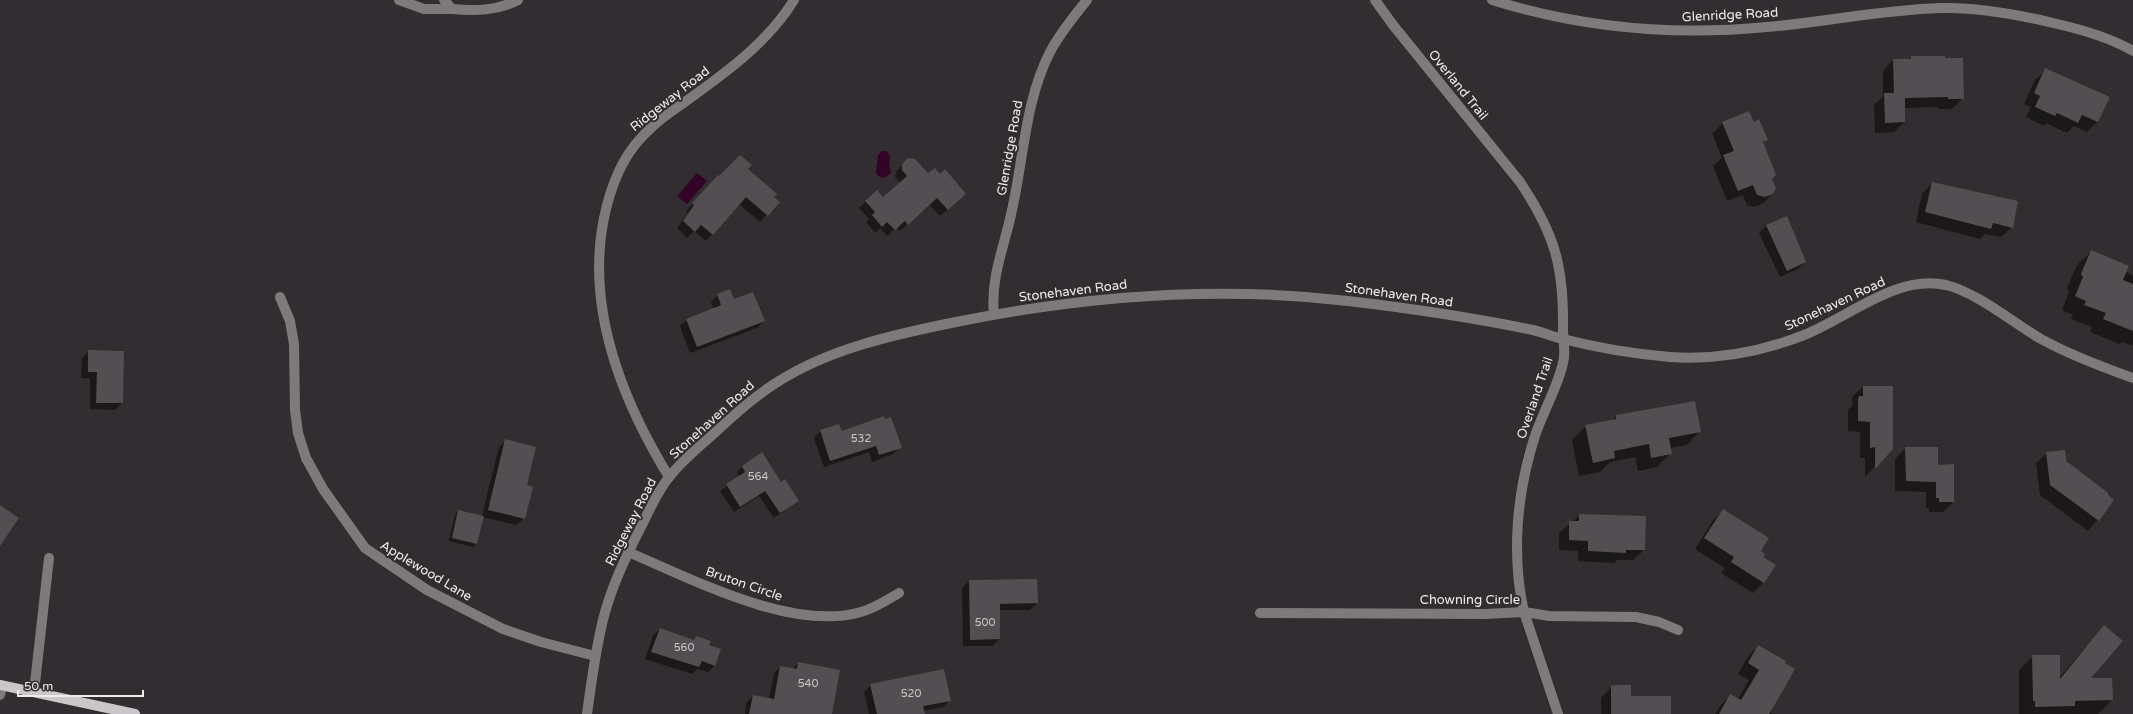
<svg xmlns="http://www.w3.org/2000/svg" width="2133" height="714" font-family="'Varela Round',sans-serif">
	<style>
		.water { fill: #340328 }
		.shadow { fill: #0007 }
		.building { fill: #534e51 }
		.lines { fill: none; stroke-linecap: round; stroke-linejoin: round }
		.minor { stroke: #7d7a7c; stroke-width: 10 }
		.major { stroke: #cbc6c9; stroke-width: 10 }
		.labels { text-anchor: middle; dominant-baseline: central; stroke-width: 4; stroke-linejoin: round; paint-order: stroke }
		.number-label { font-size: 11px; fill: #c8c4c7 }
		.street-label { font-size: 13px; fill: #efecee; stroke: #322d30 }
	</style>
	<rect width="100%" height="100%" fill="#322d30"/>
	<g class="water">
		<path d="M882,151H887L890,157L889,164L891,173L884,178L878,176L876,172L878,155Z"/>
		<path d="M697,173L707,181L687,204L677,196Z"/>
	</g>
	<g class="shadow">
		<path d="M1912,57L1963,98L1952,109H1938V107L1904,108V122L1894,132L1875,133L1874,105L1883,96V71L1893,60H1909Z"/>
		<path d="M2046,70L2109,98L2097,122L2087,132L2074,126L2067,133L2046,123L2044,126L2026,117L2031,107L2024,104L2035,80Z"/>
		<path d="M1723,123H1753L1766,140L1762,144L1773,193L1762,204L1754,207L1747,205L1743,195L1727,201L1713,166L1722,158L1712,134Z"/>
		<path d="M908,159L958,201L940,216L930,205L900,231L897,227L887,236L880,228L875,233L866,222L869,219L859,208L866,201L883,198L900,183L895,177L896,172Z"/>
		<path d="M719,177L773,197L778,202L760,222L739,204L706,241L694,231L687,238L677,228L688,213L686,211L711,183Z"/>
		<path d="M1932,183L2012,227L2001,237L1985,234L1980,239L1916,222L1922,194Z"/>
		<path d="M1786,217L1805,262L1798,269L1780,277L1759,233L1766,226Z"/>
		<path d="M2091,252L2133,276V346L2122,342L2119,344L2090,332L2092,327L2071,319L2073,315L2062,310L2069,292L2067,288L2077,265Z"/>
		<path d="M718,295L733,301L764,321L757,328L690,353L680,326L687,320L714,309L711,302Z"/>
		<path d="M89,351L122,403L115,410L90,409V378H81L82,358Z"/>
		<path d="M1863,387H1892V449L1865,477V458H1860V432L1848,431V410L1853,404L1852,397Z"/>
		<path d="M1616,416L1700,431L1687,445L1670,448L1671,453L1657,467L1638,471L1635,457L1610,462L1600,472L1579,476L1572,440L1586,426L1612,421Z"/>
		<path d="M821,431L841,432L900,447L893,454L872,462L869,452L824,467L814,438Z"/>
		<path d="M506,440L526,486L524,518L517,525L482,517L476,544L473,547L449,541L455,514L458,511L482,516L499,447Z"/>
		<path d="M1906,448L1937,466L1953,502L1943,512H1929V508H1926V492L1895,491V459Z"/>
		<path d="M2047,453L2066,464L2113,501L2088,531L2040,495L2036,463Z"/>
		<path d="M742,467L781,483L798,501L774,518L759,496L734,512L720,491L739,477L737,472Z"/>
		<path d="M1724,510L1760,551L1762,557L1774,565L1763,583L1753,593L1721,573L1725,568L1695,549L1713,520Z"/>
		<path d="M1580,515L1644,550L1633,560H1617L1614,563L1578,561V551L1559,550V533Z"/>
		<path d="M969,581L1037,603L1030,610H999V639L992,646H963L962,588Z"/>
		<path d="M2104,626L2089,679L2112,700L2098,714H2019V670L2033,656L2059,678Z"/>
		<path d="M660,629L693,640L696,637L708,645L714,666L708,672L697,669L692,674L645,659L653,636Z"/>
		<path d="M1758,646L1769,712L1773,714H1715L1720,706L1731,695L1738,699L1749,680L1738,674L1748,657Z"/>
		<path d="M798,663L831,714H745L746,703L753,696L769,699L774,674L780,667L792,670Z"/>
		<path d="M871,685L950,700L943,707L923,711L924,714H869L864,692Z"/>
		<path d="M1611,687L1630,697L1670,714H1601V698Z"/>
	</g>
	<g class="building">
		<path d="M1911,56H1945V58H1963L1964,99H1948V97L1905,98V122L1885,123L1884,93H1894L1893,59H1911Z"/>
		<path d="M2045,68L2110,97L2098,122L2082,115L2078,123L2057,113L2055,116L2035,107L2040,96L2034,93Z"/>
		<path d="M1749,111L1754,122L1759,119L1768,140L1763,142L1776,175L1772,179L1776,188L1773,194L1765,197L1757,195L1753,185L1738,191L1723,155L1734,151L1722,122Z"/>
		<path d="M740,155L752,165L748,169L777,194L774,197L780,202L768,216L746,197L713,235L701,225L695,232L683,221L694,205L692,203L718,175L719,176Z"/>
		<path d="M908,158L915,159L928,173L935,168L940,174L945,169L966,194L948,210L937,198L908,225L905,221L895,230L887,222L882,227L872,215L875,212L865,201L877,190L883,197L907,176L902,170V164Z"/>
		<path d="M1932,182L2018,201L2013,228L1993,223L1991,229L1925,212Z"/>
		<path d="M1787,216L1806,262L1787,271L1766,225Z"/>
		<path d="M2091,250L2129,266L2123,280L2133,284V331L2103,319L2106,313L2084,305L2086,301L2075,296L2083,277L2081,274Z"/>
		<path d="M730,289L734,299L753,292L765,321L697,347L686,319L721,305L717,294Z"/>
		<path d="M88,350L124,351L123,403H96L97,372H88Z"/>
		<path d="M1863,386H1893V449L1875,469V447L1870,448V422L1858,421V399L1859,396H1863Z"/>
		<path d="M1695,401L1701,432L1669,438L1672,454L1651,458L1649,444L1614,451L1615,458L1593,463L1585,425L1616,419V415Z"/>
		<path d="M884,416L885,419L891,417L902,448L879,455L876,446L830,461L820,430L839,424L842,431Z"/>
		<path d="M505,439L536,447L527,485L533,487L525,519L488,510Z"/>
		<path d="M1905,447H1938V465L1954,464V502H1939V498H1936V482L1906,481Z"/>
		<path d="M2065,450L2067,463H2069L2108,493V495L2114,500L2099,521L2050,485L2046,452Z"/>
		<path d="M762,452L781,482L785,479L799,501L780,513L765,491L740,507L726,484L745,472L742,466Z"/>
		<path d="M0,505L19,518L0,546Z"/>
		<path d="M1723,509L1769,538L1761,551L1765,554L1763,557L1776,565L1764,583L1731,562L1734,557L1704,538Z"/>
		<path d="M458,510L484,516L477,544L452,538Z"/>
		<path d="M1579,514L1646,516L1645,550H1626V553L1588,551V541L1569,540V521H1579Z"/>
		<path d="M1037,579L1038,603L1000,604V639L970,640L969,580Z"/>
		<path d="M2104,625L2123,641L2091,678H2112L2113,700L2075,701V706L2035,707V701H2033L2032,655H2060V679Z"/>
		<path d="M660,628L694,640L696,636L711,641L709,645L721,649L715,666L702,661L699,667L651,652Z"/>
		<path d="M1758,645L1786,661L1785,663L1795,669L1781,694L1769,714H1719L1730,694L1741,700L1759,670L1748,663Z"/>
		<path d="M798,662L840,670L832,714H749L753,695L774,699L780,666L797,669Z"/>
		<path d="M944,669L951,701L923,706L925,714H877L870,684Z"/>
		<path d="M1617,685H1631V696H1671V714H1611V686Z"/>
	</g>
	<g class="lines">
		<g class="minor">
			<path d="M399,0L424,9H452L444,0"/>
			<path d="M1375,0L1393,25L1520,182C1555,234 1564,267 1563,329C1563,338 1565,348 1564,357C1562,378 1542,414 1535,436C1517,491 1511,555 1524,612L1558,714"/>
			<path d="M1492,0C1581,28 1674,36 1767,27C1825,22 1881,10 1940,8C1978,7 2016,14 2053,23C2080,29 2109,37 2133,51"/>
			<path d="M452,9C475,11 497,11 518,0"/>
			<path d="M280,297L290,321L294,344L295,410L298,433L306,458L323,489L365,548L427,590L503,629L541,642L595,656"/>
			<path d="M994,314C990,278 1005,245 1012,210C1024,157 1025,101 1050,52C1060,33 1074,16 1087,0"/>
			<path d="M669,477C620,397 582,300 607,205C615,175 627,149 651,128C662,117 677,108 689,99C728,71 769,41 794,0"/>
			<path d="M628,552C692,579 792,632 861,612C875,608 887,600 899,593"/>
			<path d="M1260,613L1485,614L1524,612L1549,616L1636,617L1659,622L1678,630"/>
			<path d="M34,692L49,558"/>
			<path d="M0,695L2,686"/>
			<path d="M587,714C591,684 595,654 602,624C610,589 626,556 643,523C651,507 658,490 670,476C681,462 695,450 709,438C731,418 753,397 779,381C830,349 892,335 951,323C1082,296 1215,285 1348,301C1408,308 1469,317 1528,329C1540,331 1551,336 1563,339C1598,348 1634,354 1670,357C1715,360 1761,352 1804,335C1848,318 1896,274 1946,285C1978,293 2013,323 2041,339C2070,355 2102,367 2133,378"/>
		</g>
		<path class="major" d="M0,685L135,714"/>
	</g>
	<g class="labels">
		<g class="number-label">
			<text x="861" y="438">532</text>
			<text x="758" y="476">564</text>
			<text x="985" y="622">500</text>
			<text x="684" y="647">560</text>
			<text x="808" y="683">540</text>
			<text x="911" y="693">520</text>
		</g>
		<g class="street-label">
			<text transform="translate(1730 15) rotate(-3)">Glenridge Road</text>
			<text transform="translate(1458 85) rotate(51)">Overland Trail</text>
			<text transform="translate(670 99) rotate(-38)">Ridgeway Road</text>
			<text transform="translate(1010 148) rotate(-80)">Glenridge Road</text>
			<text transform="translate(1073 291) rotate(-7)">Stonehaven Road</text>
			<text transform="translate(1399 295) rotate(8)">Stonehaven Road</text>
			<text transform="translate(1835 304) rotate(-25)">Stonehaven Road</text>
			<text transform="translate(1535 398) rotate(-71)">Overland Trail</text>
			<text transform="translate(712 420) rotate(-42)">Stonehaven Road</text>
			<text transform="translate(631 522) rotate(-63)">Ridgeway Road</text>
			<text transform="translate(426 571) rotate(31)">Applewood Lane</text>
			<text transform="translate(744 584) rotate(19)">Bruton Circle</text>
			<text x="1470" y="600">Chowning Circle</text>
		</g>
	</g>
	<path d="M18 690v6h125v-6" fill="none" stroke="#efecee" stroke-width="2"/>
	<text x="24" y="690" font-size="12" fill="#efecee" stroke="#322d30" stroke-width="3" paint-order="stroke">50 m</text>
</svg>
